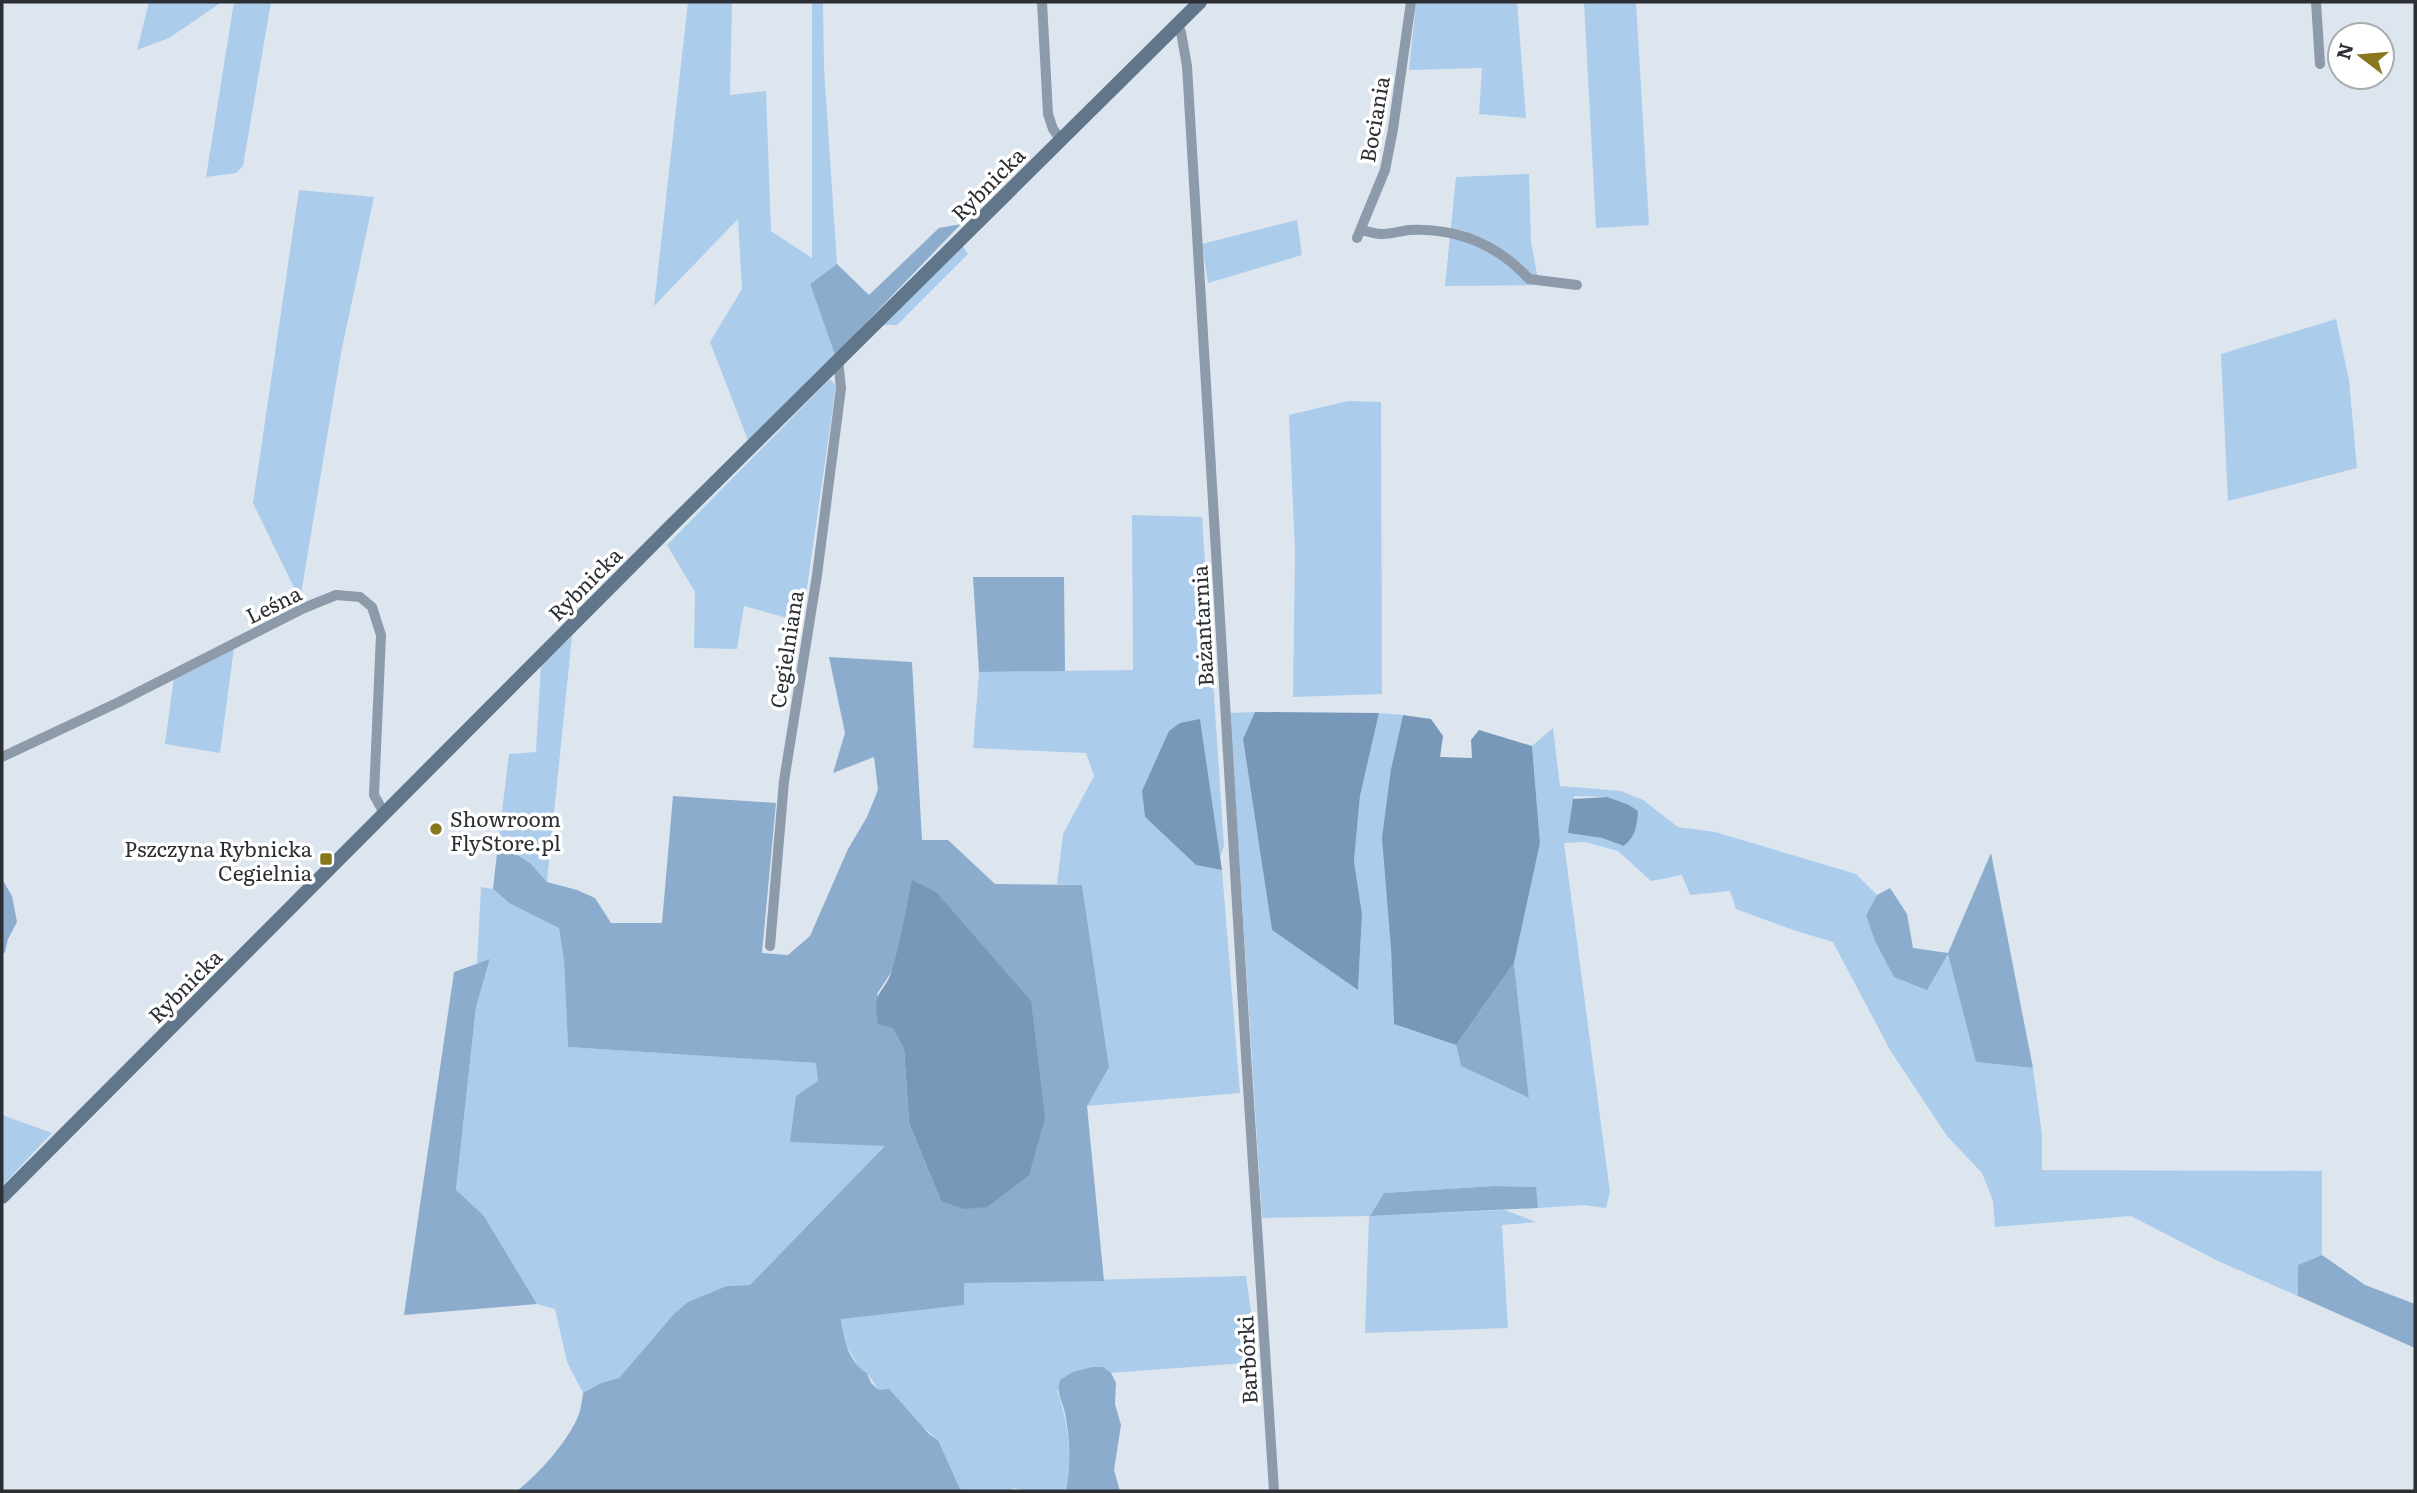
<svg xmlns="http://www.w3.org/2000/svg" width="2417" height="1493" font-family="Literata,serif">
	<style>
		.green { fill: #acccec; fill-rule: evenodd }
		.forest { fill: #8baccd; fill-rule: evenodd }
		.water { fill: #7798b8 }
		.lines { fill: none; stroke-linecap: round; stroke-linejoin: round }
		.street { stroke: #8c9aa9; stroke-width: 10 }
		.secondary { stroke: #61768b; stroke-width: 14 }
		.poi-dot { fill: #88771c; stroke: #fff; stroke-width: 2.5 }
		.labels { text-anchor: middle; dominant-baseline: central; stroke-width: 7; stroke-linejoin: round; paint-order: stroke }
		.street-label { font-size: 21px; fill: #2c2f33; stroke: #fff }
		.poi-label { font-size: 21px; fill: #2c2f33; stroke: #fff; text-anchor: start }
	</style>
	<rect width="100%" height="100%" fill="#dde6ef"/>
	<g class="green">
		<path d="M149,2H222L169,38L137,50Z"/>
		<path d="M234,2H271L243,166L236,173L206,177Z"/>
		<path d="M688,2H732L730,95L766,91L771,231L812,258V2H823L824,69L837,264L810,284L835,355L748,440L710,342L742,289L738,219L654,306Z"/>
		<path d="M1416,2H1517L1526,118L1479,114L1482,68L1409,70Z"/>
		<path d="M1584,2H1636L1649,225L1596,228Z"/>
		<path d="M1529,174L1531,242L1539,285L1445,286L1456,177Z"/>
		<path d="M299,190L374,197L341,353L300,600L253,503Z"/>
		<path d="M1297,220L1302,255L1208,283L1202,244Z"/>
		<path d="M962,245L968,254L897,325H883Z"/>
		<path d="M2336,319L2349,380L2357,468L2228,501L2221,354Z"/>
		<path d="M830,379L836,386L802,622L744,606L737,649L694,648L695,592L667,545Z"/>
		<path d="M1348,401L1381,402L1382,694L1293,697L1295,551L1289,415Z"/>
		<path d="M1132,515L1202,517L1224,846L1220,857L1200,719L1142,791L1145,817L1196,865L1222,870L1240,1093L1086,1106L1109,1067L1082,885L1057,884L1063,834L1094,776L1086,753L973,748L979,672L1133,670Z"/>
		<path d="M572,636L547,882L529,862L498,844L509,754L536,752L541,665Z"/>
		<path d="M234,648L220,753L165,744L174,677Z"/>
		<path d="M1255,712L1243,739L1272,930L1358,990L1362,914L1354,861L1360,796L1379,713L1403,715L1391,769V948L1394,1024L1456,1045L1461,1066L1529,1098L1514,963L1540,843L1532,746L1553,728L1560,786L1621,791L1643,800L1678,827L1715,832L1856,874L1877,895L1866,915L1894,977L1948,953L1976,1062L2033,1068L2042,1135V1170L2322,1171V1255L2298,1265V1296L2218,1261L2131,1216L1995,1227L1993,1201L1982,1173L1947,1136L1890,1050L1833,942L1796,931L1736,909L1730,891L1690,895L1682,875L1651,881L1618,851L1585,842L1564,843L1610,1192L1606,1208L1584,1205L1538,1208L1535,1187L1494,1186L1384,1193L1370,1216L1505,1210L1536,1222L1502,1225L1508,1328L1365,1333L1369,1216L1262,1218L1230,713ZM1574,796L1607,797L1638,811C1637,826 1636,836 1624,846L1602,838L1569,833Z"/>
		<path d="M481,887L493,889L509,903L559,927L564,961L568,1047L817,1063L818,1081L886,1146L750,1285L727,1286L673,1315L619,1378L601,1383L583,1393L567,1362L555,1309L537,1304L484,1216L456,1191L476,1007L490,960L477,964Z"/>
		<path d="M2,1115L52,1133L2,1186Z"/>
		<path d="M1246,1276L1258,1362L1111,1373L1092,1367L1057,1391C1069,1423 1072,1458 1066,1491H1027L1014,1488L1009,1491H961L938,1440L879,1390L867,1373L859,1368L843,1339L841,1318L963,1305V1283Z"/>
	</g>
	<g class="forest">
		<path d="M961,224L835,355L810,284L837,264L869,295L939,228Z"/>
		<path d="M973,577H1064L1065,671L979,672Z"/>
		<path d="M829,657L912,662L922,840H948L995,884L1082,885L1109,1067L1087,1106L1104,1281L964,1283V1305L841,1319C843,1338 849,1363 867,1373L871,1383L879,1390L889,1389L929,1434L938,1440L961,1491H517C538,1475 570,1439 579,1414C581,1408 582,1400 583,1393L601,1383L619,1378L673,1315L688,1302L727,1286L750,1285L885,1146L790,1142L796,1096L818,1081L816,1063L568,1047L564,961L559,928L509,903L493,889L498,844L529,862L547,882L577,890L595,898L611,923H662L673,796L776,803L762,953L788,955L810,936L848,849L867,817L878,790L874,757L833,773L845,733ZM892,971L941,1201L909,1123L904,1049L877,994Z"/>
		<path d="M1991,853L2033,1068L1976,1062L1948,954L1927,990L1894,977L1875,941L1866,915L1877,895L1890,888L1907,914L1913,948L1948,953Z"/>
		<path d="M2,879L12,896L17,922L8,939L5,952L2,955Z"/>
		<path d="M490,959L476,1007L456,1190L484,1216L537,1304L404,1315L454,972Z"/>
		<path d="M1514,963L1529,1098L1461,1066L1456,1045Z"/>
		<path d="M1494,1186L1536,1187L1538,1208L1370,1216L1384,1193Z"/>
		<path d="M2322,1255L2365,1285L2415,1304V1348L2298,1296V1265Z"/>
		<path d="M1092,1367H1103L1111,1373L1116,1383L1115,1404L1121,1425L1114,1470L1120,1491H1066C1071,1465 1070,1439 1065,1413C1062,1399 1056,1395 1060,1380L1073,1372Z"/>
	</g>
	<g class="water">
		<path d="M1255,712L1379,713L1360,796L1354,861L1362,914L1358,990L1272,930L1243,739Z"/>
		<path d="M1403,715L1431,719L1443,736L1440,757L1472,758L1471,740L1479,730L1532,746L1540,843L1514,963L1456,1045L1394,1024L1391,948L1382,838L1391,769Z"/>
		<path d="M1200,719L1222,870L1196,865L1145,817L1142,791L1169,731L1180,723Z"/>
		<path d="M1607,797L1629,805L1638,811C1637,826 1636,836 1624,846L1602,838L1568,833L1573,799Z"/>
		<path d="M912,880L936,892L1031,1001L1045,1118L1029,1175L987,1207L964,1209L941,1201L909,1123L904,1049L893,1028L878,1024C872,986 885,996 893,967C901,939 906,909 912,880Z"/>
	</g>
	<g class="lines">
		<g class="street">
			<path d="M1042,2L1048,114L1053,129L1061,140"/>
			<path d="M2316,2L2320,64"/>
			<path d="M1177,25L1181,32L1187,66L1246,1055L1274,1491"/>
			<path d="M1361,230C1367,231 1375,234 1382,234C1391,234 1400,231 1409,230C1457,228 1497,244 1529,279L1577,285"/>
			<path d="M1357,238L1385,170L1393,129L1411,2"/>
			<path d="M2,757L119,702L304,608L336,595L360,597L372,607L381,635L374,795L384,813"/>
			<path d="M770,946L784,781L817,575L841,388L838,360"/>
		</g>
		<path class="secondary" d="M2,1197L672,525L1200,2"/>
	</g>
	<g class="poi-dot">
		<circle cx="436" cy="829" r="7"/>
		<rect x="319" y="852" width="14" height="14" rx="3.5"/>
	</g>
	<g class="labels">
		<g class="street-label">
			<text transform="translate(1373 119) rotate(-80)">Bociania</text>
			<text transform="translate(987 183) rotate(-45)">Rybnicka</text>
			<text transform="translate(584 583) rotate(-45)">Rybnicka</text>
			<text transform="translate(273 603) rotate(-26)">Leśna</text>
			<text transform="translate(1201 626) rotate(-93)">Bażantarnia</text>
			<text transform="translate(785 649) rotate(-81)">Cegielniana</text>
			<text transform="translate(184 985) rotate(-45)">Rybnicka</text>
			<text transform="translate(1246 1360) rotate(-93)">Barbórki</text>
		</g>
		<g class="poi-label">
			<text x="450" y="817">Showroom<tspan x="450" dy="24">FlyStore.pl</tspan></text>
			<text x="312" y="847" text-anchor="end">Pszczyna Rybnicka<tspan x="312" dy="24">Cegielnia</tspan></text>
		</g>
	</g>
	<rect width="2417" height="1493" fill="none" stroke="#2c2f33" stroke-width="7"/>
	<g transform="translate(2361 56) rotate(286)"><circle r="33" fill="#ffffff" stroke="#abacad" stroke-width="2"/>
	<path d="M0-5L12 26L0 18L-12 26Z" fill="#88771c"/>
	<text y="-10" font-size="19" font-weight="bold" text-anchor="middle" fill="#2c2f33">N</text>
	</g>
</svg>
